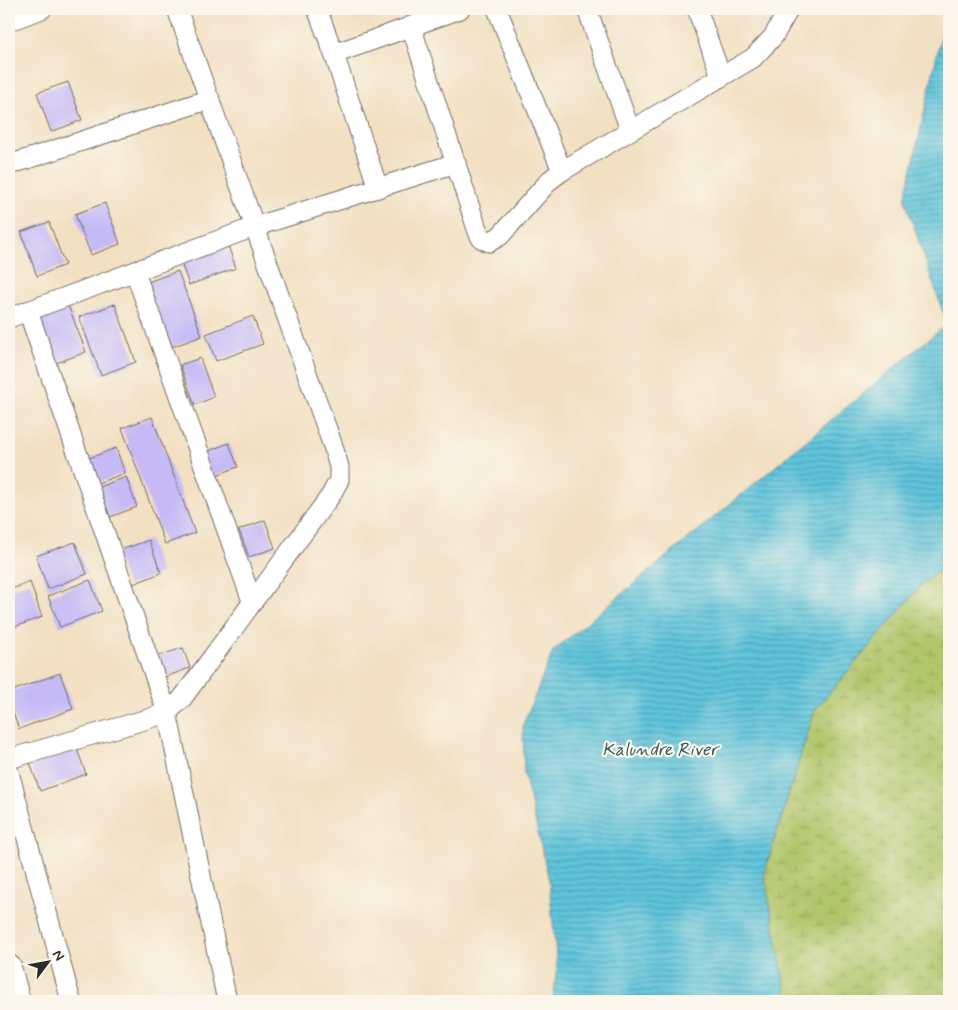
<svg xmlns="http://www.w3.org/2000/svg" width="958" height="1010" font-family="Mynerve,sans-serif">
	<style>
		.wetland { fill: url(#wetland-marsh); stroke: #6e784a }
		.water { fill: url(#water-rules); stroke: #447883 }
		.building { fill: #c5baf6 }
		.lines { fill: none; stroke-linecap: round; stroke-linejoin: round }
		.minor-casing { stroke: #716a60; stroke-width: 21 }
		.major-casing { stroke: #716a60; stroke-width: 26 }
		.minor { stroke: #fff; stroke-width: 19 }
		.major { stroke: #fff; stroke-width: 24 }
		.labels { text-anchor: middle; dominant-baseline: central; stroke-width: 4.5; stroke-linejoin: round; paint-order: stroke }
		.water-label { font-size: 18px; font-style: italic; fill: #3a5960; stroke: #fbf7ec }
	</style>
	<defs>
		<pattern id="wetland-marsh" width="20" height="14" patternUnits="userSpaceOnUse" patternTransform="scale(1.25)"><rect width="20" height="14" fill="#b1c66a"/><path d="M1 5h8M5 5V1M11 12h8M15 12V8" fill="none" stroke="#98aa5c"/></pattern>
		<pattern id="water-rules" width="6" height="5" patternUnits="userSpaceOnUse" patternTransform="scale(1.25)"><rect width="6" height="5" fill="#5ec4db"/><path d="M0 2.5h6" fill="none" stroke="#4e9fb2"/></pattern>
	</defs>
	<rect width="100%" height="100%" fill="#fbf7ec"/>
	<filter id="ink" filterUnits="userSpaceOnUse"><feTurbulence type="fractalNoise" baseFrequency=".02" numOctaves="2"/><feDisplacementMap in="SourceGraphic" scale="10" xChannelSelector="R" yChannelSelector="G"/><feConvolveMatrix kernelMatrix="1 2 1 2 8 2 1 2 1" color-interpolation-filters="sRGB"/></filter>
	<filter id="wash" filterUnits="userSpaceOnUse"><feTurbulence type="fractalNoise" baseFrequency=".0096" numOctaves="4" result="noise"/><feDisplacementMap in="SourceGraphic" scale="20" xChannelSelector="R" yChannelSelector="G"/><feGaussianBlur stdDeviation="1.12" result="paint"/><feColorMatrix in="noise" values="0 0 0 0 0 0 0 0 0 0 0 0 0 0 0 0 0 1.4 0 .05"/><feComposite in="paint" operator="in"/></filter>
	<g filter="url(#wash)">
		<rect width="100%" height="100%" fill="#f2e0c2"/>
		<path class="wetland" d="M949,564V1001H788L764,873L815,710L924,582Z"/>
		<path class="water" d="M947,9H949V564L924,582L815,710L764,873L788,1001H553L557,966L549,880L524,773L523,725L553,651L947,324L905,200Z"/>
		<g id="blocks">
			<g class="building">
				<path d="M68,82L82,120L51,132L37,93Z"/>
				<path d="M105,203L120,244L91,255L75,214Z"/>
				<path d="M49,222L65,265L37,276L21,232Z"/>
				<path d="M227,243L236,268L189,285L180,260Z"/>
				<path d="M178,271L202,336L169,348L145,283Z"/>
				<path d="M115,304L136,362L101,375L79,317Z"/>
				<path d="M68,305L86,352L51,365L34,318Z"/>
				<path d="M253,316L263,344L216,361L206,334Z"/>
				<path d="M200,358L214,397L195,405L180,365Z"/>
				<path d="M152,417L195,533L165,544L122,428Z"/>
				<path d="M229,443L238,467L211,477L203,453Z"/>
				<path d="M116,448L125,473L90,486L81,461Z"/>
				<path d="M126,477L137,507L102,520L90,490Z"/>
				<path d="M265,520L275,548L249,557L239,530Z"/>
				<path d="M149,540L161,573L128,586L115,552Z"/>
				<path d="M75,542L87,574L48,589L36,556Z"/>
				<path d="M90,580L102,611L60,627L48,596Z"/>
				<path d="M30,582L42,617L9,629V590Z"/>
				<path d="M183,648L190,668L165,677L158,656Z"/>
				<path d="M60,673L73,709L19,729L9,702V692Z"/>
				<path d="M76,746L86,774L40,791L30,763Z"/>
			</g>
		</g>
	</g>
	<g filter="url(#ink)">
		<use href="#blocks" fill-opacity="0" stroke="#716a60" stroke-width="1"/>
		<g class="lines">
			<g class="minor-casing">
				<g id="minor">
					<path d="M317,9L334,54L378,188"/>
					<path d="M497,9L562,171"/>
					<path d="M587,9L630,130"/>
					<path d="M697,9L721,76"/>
					<path d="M9,21L42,9"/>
					<path d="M411,26L478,232L481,238L489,242L500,236L550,180L562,171L753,58L773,37L789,9"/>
					<path d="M334,54L460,9"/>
					<path d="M9,165L210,99"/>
					<path d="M135,272L252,601"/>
					<path d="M28,311L167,712L227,1001"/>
					<path d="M9,318L254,227L456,163"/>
					<path d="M9,759L151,718L167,712L181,700L331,495L339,480V467L333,446L177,9"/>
					<path d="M9,772L71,1001"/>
				</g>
			</g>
			<g class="major-casing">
				<path id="major" d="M9,967L18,1001"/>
			</g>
			<use href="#minor" class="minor"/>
			<use href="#major" class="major"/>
		</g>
	</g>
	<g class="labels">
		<g class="water-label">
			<text x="660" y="750">Kalundre River</text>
		</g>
	</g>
	<rect width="958" height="1010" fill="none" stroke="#fbf7ec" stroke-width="30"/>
	<g transform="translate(48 962) rotate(58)" stroke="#fbf7ec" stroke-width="4" paint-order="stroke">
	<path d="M0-4L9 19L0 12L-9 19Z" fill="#2b2b2b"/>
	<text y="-8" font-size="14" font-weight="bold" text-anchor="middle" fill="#2b2b2b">N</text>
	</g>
</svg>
